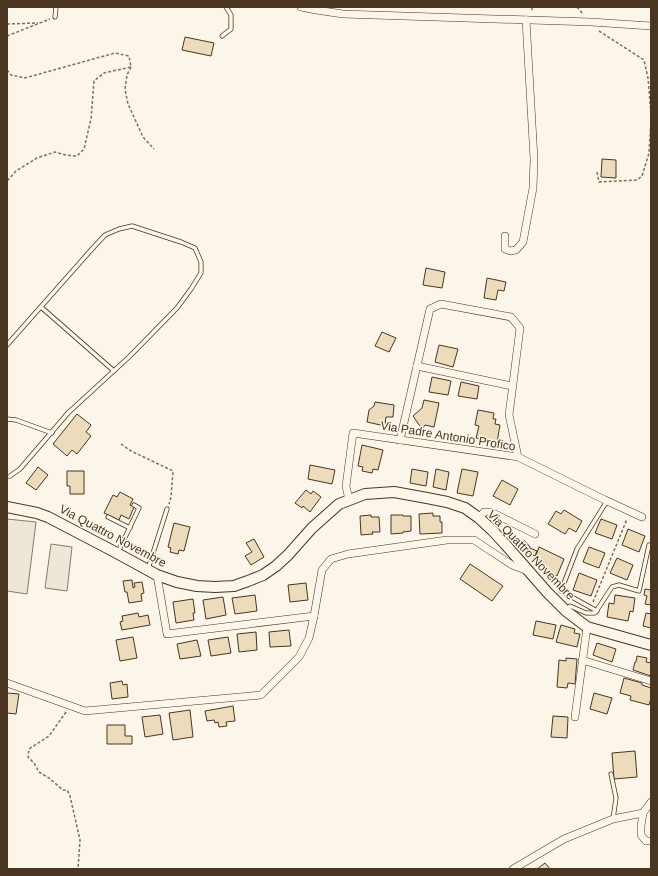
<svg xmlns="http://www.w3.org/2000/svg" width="658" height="876" font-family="Arial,sans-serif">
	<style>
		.green { fill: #ede6d9; stroke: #887966 }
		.building { fill: #ecdcbc; stroke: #4a3520 }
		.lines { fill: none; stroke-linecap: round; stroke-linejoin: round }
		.lane-casing { stroke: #4a3520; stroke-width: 5 }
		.street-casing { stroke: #4a3520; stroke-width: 8 }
		.secondary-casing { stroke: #4a3520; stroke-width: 12 }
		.path { stroke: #7f6f5c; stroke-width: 1.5; stroke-dasharray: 3 2; stroke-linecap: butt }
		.lane { stroke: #fbf6e9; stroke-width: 3.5 }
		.street { stroke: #fbf6e9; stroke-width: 7 }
		.secondary { stroke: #fbf6e9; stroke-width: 10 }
		.labels { text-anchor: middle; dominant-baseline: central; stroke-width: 3; stroke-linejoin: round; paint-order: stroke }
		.street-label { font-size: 12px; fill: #4a3520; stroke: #fbf6e9 }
	</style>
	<rect width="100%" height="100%" fill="#fbf6e9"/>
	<g class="green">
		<path d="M7,519L36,522L27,594L7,591Z"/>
		<path d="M51,544L72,547L67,591L45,588Z"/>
	</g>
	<g class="building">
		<path d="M185,37L214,43L211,56L182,50Z"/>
		<path d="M602,159L616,160V178L601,177Z"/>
		<path d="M426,268L445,272L442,288L423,285Z"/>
		<path d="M487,278L506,282L504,291L498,290L496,300L484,298Z"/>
		<path d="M382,332L396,338L389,352L375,346Z"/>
		<path d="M439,345L458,349L453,367L435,362Z"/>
		<path d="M432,377L451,381L448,395L429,392Z"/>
		<path d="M461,382L479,386L477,399L458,396Z"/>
		<path d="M424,400L439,403L434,427L425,425L422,429L413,416L422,408Z"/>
		<path d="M375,402L394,405L393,417H386L385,426L367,422L369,410L374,406Z"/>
		<path d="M478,410L494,413L493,419H496L495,424L500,425L497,442L476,438L479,426L475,425Z"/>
		<path d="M77,414L91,425L86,432L91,436L77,454L72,450L67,456L53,444Z"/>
		<path d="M362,445L383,450L378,470L373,469L372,473L362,471L363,467L358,466Z"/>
		<path d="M310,465L335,470L332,484L308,479Z"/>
		<path d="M38,467L48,475L36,490L26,483Z"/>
		<path d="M412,469L428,472L426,486L410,483Z"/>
		<path d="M436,469L449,472L446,490L433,487Z"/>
		<path d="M462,469L478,472L473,496L457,493Z"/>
		<path d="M67,471H84V494H70V486H67Z"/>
		<path d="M502,480L518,489L510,505L493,496Z"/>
		<path d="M306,490L311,494L313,491L321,497L310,512L303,506L302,508L295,503Z"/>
		<path d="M120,492L133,499L130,505L134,507L129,519L121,515L119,520L104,513L113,495L117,497Z"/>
		<path d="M564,510L582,521L576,532L569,528L565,534L548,524L556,511L561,514Z"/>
		<path d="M433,513V516H440V522H442V533L420,534L419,514Z"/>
		<path d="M371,515V517H379L380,532H372L373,534L361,535L360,516Z"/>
		<path d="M391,515H403V516H411V531L403,532V533L391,534Z"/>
		<path d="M601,519L617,525L612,539L595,533Z"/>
		<path d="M174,523L190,527L184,551L179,550L178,554L170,552L171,548L168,547Z"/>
		<path d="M628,529L645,536L639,552L622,545Z"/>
		<path d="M254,539L264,557L251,565L245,556L252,552L246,543Z"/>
		<path d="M524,540L530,547L527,553L520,547L521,542Z"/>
		<path d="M539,547L564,559L557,576L545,571L546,569L541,565L543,561L535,558Z"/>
		<path d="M589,547L605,553L599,568L583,562Z"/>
		<path d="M530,548L537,551L535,556L528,553Z"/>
		<path d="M617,558L633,565L627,580L610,573Z"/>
		<path d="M470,564L503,586L492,601L460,579Z"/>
		<path d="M579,573L597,580L591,596L573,590Z"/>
		<path d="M132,580L133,588L135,587L134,583L142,582L144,593L141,594L142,601L129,603L127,592H125L123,581Z"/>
		<path d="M306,583L308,600L290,602L288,585Z"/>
		<path d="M645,589L651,590V605L645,604L647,596L644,595Z"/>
		<path d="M255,595L257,611L235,614L232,598Z"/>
		<path d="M615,595L635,598L633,612L630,611L628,621L607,617L609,603L614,604Z"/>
		<path d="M223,597L226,615L206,619L203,600Z"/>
		<path d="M193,599L195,613H193L194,620L176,623L173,602Z"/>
		<path d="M138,613L139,617L148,615L150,625L122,630L120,622L123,621L122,616Z"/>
		<path d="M646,613L651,614V628L643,626Z"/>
		<path d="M536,621L556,625L553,639L533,635Z"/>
		<path d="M561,625L575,629L574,633L580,634L577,647L556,642Z"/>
		<path d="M289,630L291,646L270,647L269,632Z"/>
		<path d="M256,632L257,650L239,652L237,634Z"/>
		<path d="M133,637L137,658L120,661L116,640Z"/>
		<path d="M228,637L231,653L211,656L208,640Z"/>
		<path d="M197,640L201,656L180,659L177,644Z"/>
		<path d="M597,643L616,649L612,662L593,655Z"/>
		<path d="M637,656L647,658L646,662L651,663V676L633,670L635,662H636Z"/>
		<path d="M566,658L577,659L575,684L568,683L567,688L557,687L559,660L566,661Z"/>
		<path d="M624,678L642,683V685L651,688V698L649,705L630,700L631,696L620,693Z"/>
		<path d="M122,681L123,685L127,684L128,697L112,699L110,683Z"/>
		<path d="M7,693L19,694L16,714L7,713Z"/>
		<path d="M594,693L612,698L607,714L590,709Z"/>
		<path d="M233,706L235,721L226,722L227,726L219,727L218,722L215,723L214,720L207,721L205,711Z"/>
		<path d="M190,710L193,737L173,740L169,713Z"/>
		<path d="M160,715L163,734L145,737L142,717Z"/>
		<path d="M553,716L568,717L567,738L551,737Z"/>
		<path d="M107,725H125V736H132V744H107Z"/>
		<path d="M635,751L637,777L614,779L612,753Z"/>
		<path d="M545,863L550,869H537Z"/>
	</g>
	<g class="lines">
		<g class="lane-casing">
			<g id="lane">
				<path d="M55,17L56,7"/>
				<path d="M222,36L231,29V15L226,7"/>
				<path d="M41,307L114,371"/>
				<path d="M7,345L92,249L105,235L119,229L132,226L181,242L195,248L201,262V273L191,289L177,308L130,356L68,413L20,469L10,476L7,477"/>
				<path d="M7,419L16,420L52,433"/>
				<path d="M108,517L130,528"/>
				<path d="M118,552L139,508L134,505"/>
				<path d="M148,569L167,509"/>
				<path d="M567,610L570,606L586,613H595L612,587L619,585L639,591L649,545"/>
				<path d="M597,611L561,591L577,549L607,501"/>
				<path d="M611,774L616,798L613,819"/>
			</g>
		</g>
		<g class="street-casing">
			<g id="street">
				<path d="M301,7L316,10L343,14L591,22L651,26"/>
				<path d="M505,236V249L510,251L516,250L523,242L533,188L534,159L526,20"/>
				<path d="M417,366L512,386"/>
				<path d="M400,440L430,309L441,304L511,317L520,328L509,415L518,457"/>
				<path d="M349,500L346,486L353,433L518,457L605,500L642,517"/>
				<path d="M479,518L484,512H491L535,534"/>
				<path d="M314,616L322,570L331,559L348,554L447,540H474L512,565L528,571"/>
				<path d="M582,660L651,681"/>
				<path d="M7,683L85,711L261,695L299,657L309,638L314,616L167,634L157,575"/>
				<path d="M575,717L587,627"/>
				<path d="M651,802L643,813L641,826V835L646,841H651"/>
				<path d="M513,869L564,839L613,819L643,813"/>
			</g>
		</g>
		<g class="secondary-casing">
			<path id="secondary" d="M7,507L37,513L48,517L113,551L157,575L177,582L197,586L215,587L234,586L248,581L263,575L276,566L288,555L312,528L339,504L365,494L394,492L427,498L447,502L465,508L479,518L492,530L505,544L547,592L566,611L587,627L651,645"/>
		</g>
		<g class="path">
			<path d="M532,7V12"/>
			<path d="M577,7L583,14"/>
			<path d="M7,24L38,23"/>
			<path d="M599,31L644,60L648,78L651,114"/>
			<path d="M7,36L50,19"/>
			<path d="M131,67L127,75L125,89L128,104L143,137L154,149"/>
			<path d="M7,70L11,75L25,78L115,53L129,56L131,67L104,73L94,81L91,119L84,149L77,156L66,155L55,152L37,158L16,171L7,181"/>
			<path d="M597,172L599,182L637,180L642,176L649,153L651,120"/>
			<path d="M121,444L131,451L173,471L171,497L169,504"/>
			<path d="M593,602L627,519"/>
			<path d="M66,712L49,736L29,749L28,757L34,763L39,772L49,778L63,790H67L70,796L80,840L78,869"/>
		</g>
		<use href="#lane" class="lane"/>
		<use href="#street" class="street"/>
		<use href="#secondary" class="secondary"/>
	</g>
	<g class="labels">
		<g class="street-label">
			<text transform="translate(448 436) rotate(9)">Via Padre Antonio Profico</text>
			<text transform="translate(113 536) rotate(28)">Via Quattro Novembre</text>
			<text transform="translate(531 555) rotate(46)">Via Quattro Novembre</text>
		</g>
	</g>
	<rect width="658" height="876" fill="none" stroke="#4a3520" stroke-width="16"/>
</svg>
